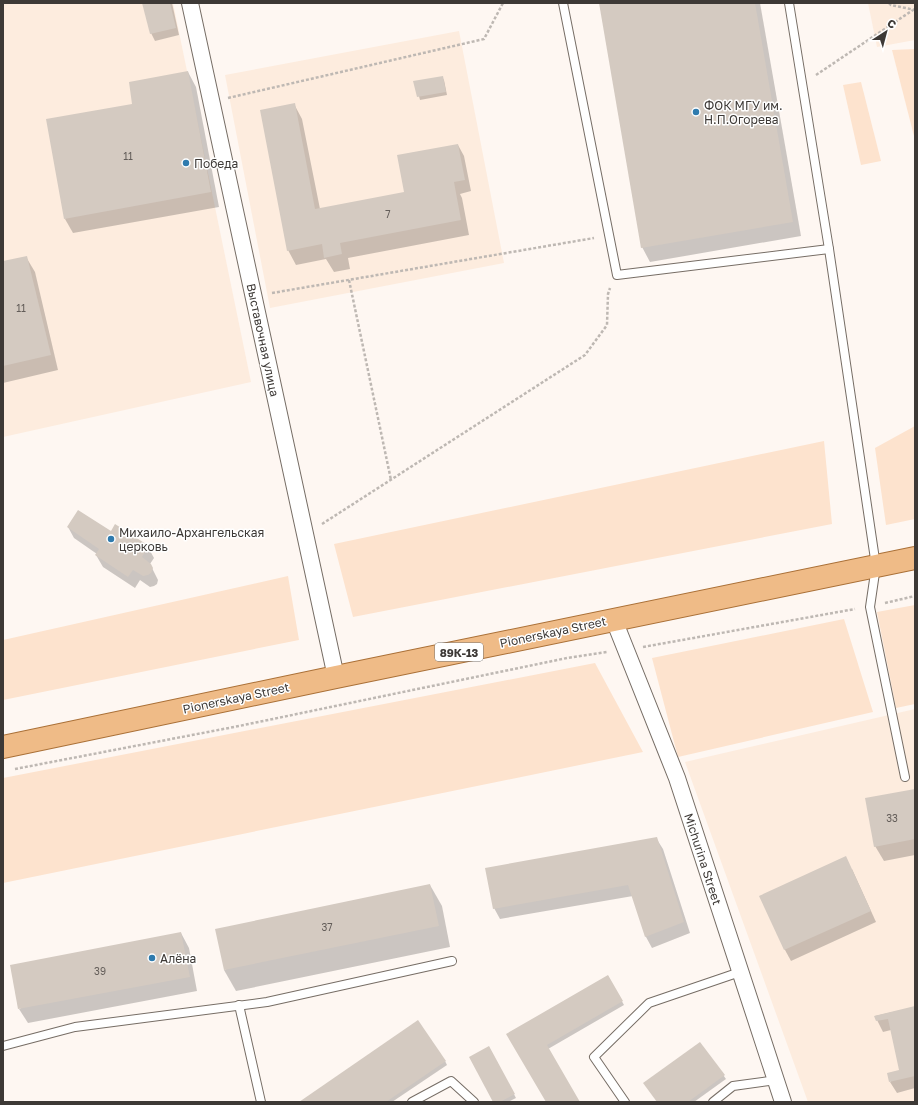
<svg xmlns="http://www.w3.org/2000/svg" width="918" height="1105" font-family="'Golos Text',sans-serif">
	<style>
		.built { fill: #fdecde }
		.green { fill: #fde3ce }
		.shadow { fill: #0003 }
		.building { fill: #d4cac1 }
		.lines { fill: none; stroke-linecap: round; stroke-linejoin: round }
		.lane-casing { stroke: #766d65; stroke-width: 10 }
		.street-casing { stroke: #766d65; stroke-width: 18 }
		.primary-casing { stroke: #aa7037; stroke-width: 24 }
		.path { stroke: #beb8b3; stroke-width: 2.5; stroke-dasharray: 3 2; stroke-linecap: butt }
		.lane { stroke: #fff; stroke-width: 8 }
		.street { stroke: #fff; stroke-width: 16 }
		.primary { stroke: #efbb87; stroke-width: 22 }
		.poi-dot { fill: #2f7bae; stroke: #fff; stroke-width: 1.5 }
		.labels { text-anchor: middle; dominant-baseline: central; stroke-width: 3; stroke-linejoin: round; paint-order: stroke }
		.number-label { font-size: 10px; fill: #635d59 }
		.shield { fill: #fff; stroke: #777472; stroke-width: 1 }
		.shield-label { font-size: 11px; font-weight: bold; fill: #3d3936 }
		.poi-label { font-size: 12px; fill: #3d3936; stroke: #fff; text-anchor: start }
		.street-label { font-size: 12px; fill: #3d3936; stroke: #fff }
	</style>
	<rect width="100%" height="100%" fill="#fef7f2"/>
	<g class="built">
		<path d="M3,3H173L251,382L3,437Z"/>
		<path d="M868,3H915V40L877,47Z"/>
		<path d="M459,31L504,263L270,308L225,75Z"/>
		<path d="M915,709V1102H808L685,762Z"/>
	</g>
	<g class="green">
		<path d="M915,49V140L892,50Z"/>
		<path d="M861,82L881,161L861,165L843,85Z"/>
		<path d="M915,426V519L886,525L875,448Z"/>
		<path d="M824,441L832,524L353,617L334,544Z"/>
		<path d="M288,576L299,640L3,700V640Z"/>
		<path d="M915,605V704L896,708L877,612Z"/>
		<path d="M844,619L873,712L678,757L652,658Z"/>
		<path d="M595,663L643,752L3,883V778Z"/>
	</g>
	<g class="shadow">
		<path d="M143,3H172L179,35L155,41L151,33Z"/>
		<path d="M600,3H760L801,236L650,262L642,247Z"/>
		<path d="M188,72L196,87L219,207L73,233L65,219L133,104Z"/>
		<path d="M442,77L444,80L447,95L420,100L415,82Z"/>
		<path d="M294,104L302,119L320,209L405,193L458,145L464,156L471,191L460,194L462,198L469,235L348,258L350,269L334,272L326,259L296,265L288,250Z"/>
		<path d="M26,257L35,272L58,370L3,383V262Z"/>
		<path d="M68,527L111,533L148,547L154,558L150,564L158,580L157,584L154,586L150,587L140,580L135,588L103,567L96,555L97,554L74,538Z"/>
		<path d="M915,790V855L884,861L875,846Z"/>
		<path d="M656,838L663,849L690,933L652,948L646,937L633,896L500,919L494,908Z"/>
		<path d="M852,869L876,922L791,961L785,950L760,896Z"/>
		<path d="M430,885L442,906L450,947L236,991L224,970Z"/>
		<path d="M181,933L189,948L197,991L28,1023L19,1009Z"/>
		<path d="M608,976L624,1005L548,1049L579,1102H547L508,1034Z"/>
		<path d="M915,1007V1088L897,1093L890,1082L901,1071L891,1030L883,1032L875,1016Z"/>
		<path d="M700,1043L726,1079L694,1102H658Z"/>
		<path d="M489,1047L516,1098L508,1102H494Z"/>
		<path d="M445,1061L447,1065L392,1102H300Z"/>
	</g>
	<g class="building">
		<path d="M142,3H170L176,28L150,34Z"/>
		<path d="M599,3H755L793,222L641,248Z"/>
		<path d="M188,71L211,192L64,219L46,119L132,104L129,82Z"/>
		<path d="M443,76L446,92L417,97L413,81Z"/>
		<path d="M295,103L315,209L404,192L397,155L458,144L465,180L454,182L461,220L340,243L342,254L324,258L322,244L287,251L260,110Z"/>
		<path d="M27,256L51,355L3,366V261Z"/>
		<path d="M78,510L111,531L115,524L149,546L142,557L151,564L153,568L151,573L148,575L143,576L133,570L128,577L95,555L99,549L67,527Z"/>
		<path d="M915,789V839L874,847L865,798Z"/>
		<path d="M657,837L684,922L645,937L628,885L493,909L485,868Z"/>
		<path d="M846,856L871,911L784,950L759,896Z"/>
		<path d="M430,884L439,926L224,970L215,929Z"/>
		<path d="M181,932L190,977L18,1009L10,965Z"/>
		<path d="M608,975L623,1001L547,1045L580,1102H546L506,1034Z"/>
		<path d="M915,1006V1076L889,1082L887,1073L899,1070L888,1019L876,1021L874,1016Z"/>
		<path d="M418,1020L446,1061L386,1102H299Z"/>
		<path d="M700,1042L725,1075L688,1102H657L643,1083Z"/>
		<path d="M489,1046L515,1094L500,1102H493L469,1057Z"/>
	</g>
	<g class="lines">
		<g class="lane-casing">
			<g id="lane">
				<path d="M563,3L617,275L829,249"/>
				<path d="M789,3L829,249L876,566L870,607L905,777"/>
				<path d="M239,1005L261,1102"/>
				<path d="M3,1046L75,1027L267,1002L452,961"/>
				<path d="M412,1102L451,1081L474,1102"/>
				<path d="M625,1102L594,1057L649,1003L740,972"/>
				<path d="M713,1102L733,1086L776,1080"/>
			</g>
		</g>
		<g class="street-casing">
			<g id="street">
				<path d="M190,3L336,677"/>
				<path d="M614,620L677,778L783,1102"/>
			</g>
		</g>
		<g class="primary-casing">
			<path id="primary" d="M3,747L336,677L915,558"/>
		</g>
		<g class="path">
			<path d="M889,3L891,5L915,10"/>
			<path d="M816,75L913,10"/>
			<path d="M228,98L484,39L503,3"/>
			<path d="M349,280L391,480"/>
			<path d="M272,293L594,238"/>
			<path d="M322,524L585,355L607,325L608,294L610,288"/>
			<path d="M885,603L915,596"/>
			<path d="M643,647L855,609"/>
			<path d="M15,769L239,726L567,658L607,652"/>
		</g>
		<use href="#lane" class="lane"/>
		<use href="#street" class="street"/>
		<use href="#primary" class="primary"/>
	</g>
	<g class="poi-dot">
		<circle cx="696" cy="112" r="4"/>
		<circle cx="186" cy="163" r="4"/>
		<circle cx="111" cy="539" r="4"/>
		<circle cx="152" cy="958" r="4"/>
	</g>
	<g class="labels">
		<g class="number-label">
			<text x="128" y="156">11</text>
			<text x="388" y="214">7</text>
			<text x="21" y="308">11</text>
			<text x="892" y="818">33</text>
			<text x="327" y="927">37</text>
			<text x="100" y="971">39</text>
		</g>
		<rect class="shield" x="435" y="643" width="48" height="18" rx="3"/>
		<g class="shield-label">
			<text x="459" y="652">89К-13</text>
		</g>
		<g class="poi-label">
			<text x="704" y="105">ФОК МГУ им.<tspan x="704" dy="14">Н.П.Огорева</tspan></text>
			<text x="194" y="163">Победа</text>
			<text x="119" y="532">Михаило-Архангельская<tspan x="119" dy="14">церковь</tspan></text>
			<text x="160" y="958">Алёна</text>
		</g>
		<g class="street-label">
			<text transform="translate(263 340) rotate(78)">Выставочная улица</text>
			<text transform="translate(553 632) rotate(-12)">Pionerskaya Street</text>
			<text transform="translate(236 698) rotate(-12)">Pionerskaya Street</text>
			<text transform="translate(703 859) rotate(72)">Michurina Street</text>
		</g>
	</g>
	<rect width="918" height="1105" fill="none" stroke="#3d3936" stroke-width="8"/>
	<g transform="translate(886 32) rotate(36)" stroke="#ffffff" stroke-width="3" paint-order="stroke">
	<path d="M0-3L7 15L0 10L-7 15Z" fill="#3d3936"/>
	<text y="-6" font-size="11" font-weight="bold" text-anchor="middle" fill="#3d3936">С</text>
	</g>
</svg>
